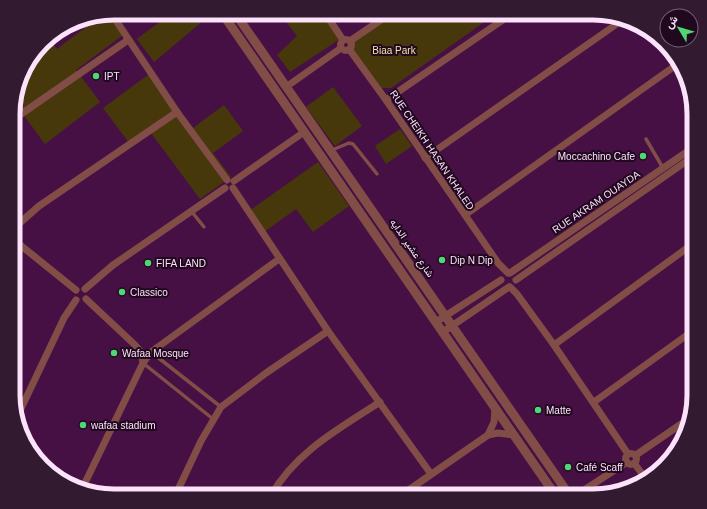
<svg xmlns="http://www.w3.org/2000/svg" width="707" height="509" font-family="Helvetica,Vazirmatn,sans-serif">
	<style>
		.green { fill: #47380b }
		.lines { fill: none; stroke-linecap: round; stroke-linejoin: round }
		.service { stroke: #824d46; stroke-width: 3.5 }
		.minor { stroke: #824d46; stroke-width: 7 }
		.tertiary { stroke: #824d46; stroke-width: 9 }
		.poi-dot { fill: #51d674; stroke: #20091f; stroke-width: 1.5 }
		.labels { text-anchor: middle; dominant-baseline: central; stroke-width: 4; stroke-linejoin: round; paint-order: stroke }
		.park-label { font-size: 10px; fill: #f7e1a9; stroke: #20091f }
		.poi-label { font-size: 10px; fill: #fce2fa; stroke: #20091f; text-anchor: start }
		.street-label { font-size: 10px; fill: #fce2fa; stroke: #20091f }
		.rim { fill: none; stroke: #fce2fa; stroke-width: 5 }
	</style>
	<rect width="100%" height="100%" fill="#461045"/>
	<g class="green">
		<path d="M113,13L127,32L76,70L100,102L45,144L19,109L24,105L16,94L26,64L48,38L57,49L102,15Z"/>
		<path d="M167,13H208L210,15L154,62L137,39L169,15Z"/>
		<path d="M284,13H321L340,39L290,72L277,55L297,36L281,15Z"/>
		<path d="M396,13H497L391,88H378L352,54L354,42Z"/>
		<path d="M152,72L193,128L224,105L243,131L213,153L231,177L200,199L148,129L129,143L103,108Z"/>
		<path d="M333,87L362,126L335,146L306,107Z"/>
		<path d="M400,129L412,146L386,164L375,146Z"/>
		<path d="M318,162L349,206L313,232L296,209L264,232L249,211Z"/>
	</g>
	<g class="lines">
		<g class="service">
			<path d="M646,139L663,168"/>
			<path d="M332,150L349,143L353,144L377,174"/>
			<path d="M192,212L204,227"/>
			<path d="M151,352L221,407"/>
			<path d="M143,363L213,419"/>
		</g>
		<g class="minor">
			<path d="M111,13L177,112L227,180"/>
			<path d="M325,13L343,40"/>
			<circle cx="346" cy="45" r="5.5"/>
			<path d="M350,41L391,13"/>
			<path d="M349,49L386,100L498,263L508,273"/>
			<path d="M286,87L341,48"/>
			<path d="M386,100L513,13"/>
			<path d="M14,119L128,40"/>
			<path d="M425,158L621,21"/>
			<path d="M234,181L304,132"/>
			<path d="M233,188L328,331L431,474"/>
			<path d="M465,215L679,63"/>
			<path d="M14,228L39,206L177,112"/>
			<path d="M14,240L76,290"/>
			<path d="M510,273L694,147"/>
			<path d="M516,280L694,156"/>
			<path d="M510,287L517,294L554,345L628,454"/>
			<path d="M85,289L113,265L225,188"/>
			<path d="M86,299L135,345L141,352L143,363"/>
			<path d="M436,322L501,280"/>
			<path d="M443,332L509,287"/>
			<path d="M554,345L694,243"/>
			<path d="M594,402L694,330"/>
			<path d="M17,417L64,318L76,300"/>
			<path d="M488,435L494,422L495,408"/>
			<circle cx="631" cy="459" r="5.5"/>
			<path d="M636,455L687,420"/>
			<path d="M634,463L646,479"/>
			<path d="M83,487L143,363L151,352L279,259"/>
			<path d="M175,496L201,441L221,407L266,373L328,331"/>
			<path d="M271,496C294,453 340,428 380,402"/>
			<path d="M400,496L488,435L498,433L514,435"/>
			<path d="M575,496L627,462"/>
		</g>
		<g class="tertiary">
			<path d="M222,13L556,496"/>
			<path d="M235,13L570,496"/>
		</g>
	</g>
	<g class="poi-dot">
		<circle cx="96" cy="76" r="4"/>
		<circle cx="643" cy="156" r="4"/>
		<circle cx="442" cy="260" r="4"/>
		<circle cx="148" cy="263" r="4"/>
		<circle cx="122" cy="292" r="4"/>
		<circle cx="114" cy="353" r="4"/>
		<circle cx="538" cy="410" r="4"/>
		<circle cx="83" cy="425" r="4"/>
		<circle cx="568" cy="467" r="4"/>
	</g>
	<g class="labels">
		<g class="park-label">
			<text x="394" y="50">Biaa Park</text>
		</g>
		<g class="poi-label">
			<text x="104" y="76">IPT</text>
			<text x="635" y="156" text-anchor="end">Moccachino Cafe</text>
			<text x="450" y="260">Dip N Dip</text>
			<text x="156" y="263">FIFA LAND</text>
			<text x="130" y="292">Classico</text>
			<text x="122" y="353">Wafaa Mosque</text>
			<text x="546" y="410">Matte</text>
			<text x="91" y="425">wafaa stadium</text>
			<text x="576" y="467">Café Scaff</text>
		</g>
		<g class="street-label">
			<text transform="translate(432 150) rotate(56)">RUE CHEIKH HASAN KHALED</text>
			<text transform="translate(596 202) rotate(-34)">RUE AKRAM OUAYDA</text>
			<text transform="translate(412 248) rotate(55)">شارع عشير الدايه</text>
		</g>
	</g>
	<path d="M0 0H707V509H0ZM114 20H593A94 94 0 0 1 687 114V395A94 94 0 0 1 593 489H114A94 94 0 0 1 20 395V114A94 94 0 0 1 114 20Z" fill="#321a31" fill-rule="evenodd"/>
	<path class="rim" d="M114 20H593A94 94 0 0 1 687 114V395A94 94 0 0 1 593 489H114A94 94 0 0 1 20 395V114A94 94 0 0 1 114 20Z"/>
	<g transform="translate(679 28) rotate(308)"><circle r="19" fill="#20091f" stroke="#786077"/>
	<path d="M0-3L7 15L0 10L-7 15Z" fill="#51d674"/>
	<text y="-6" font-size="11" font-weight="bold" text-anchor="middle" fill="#fce2fa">ش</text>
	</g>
</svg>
